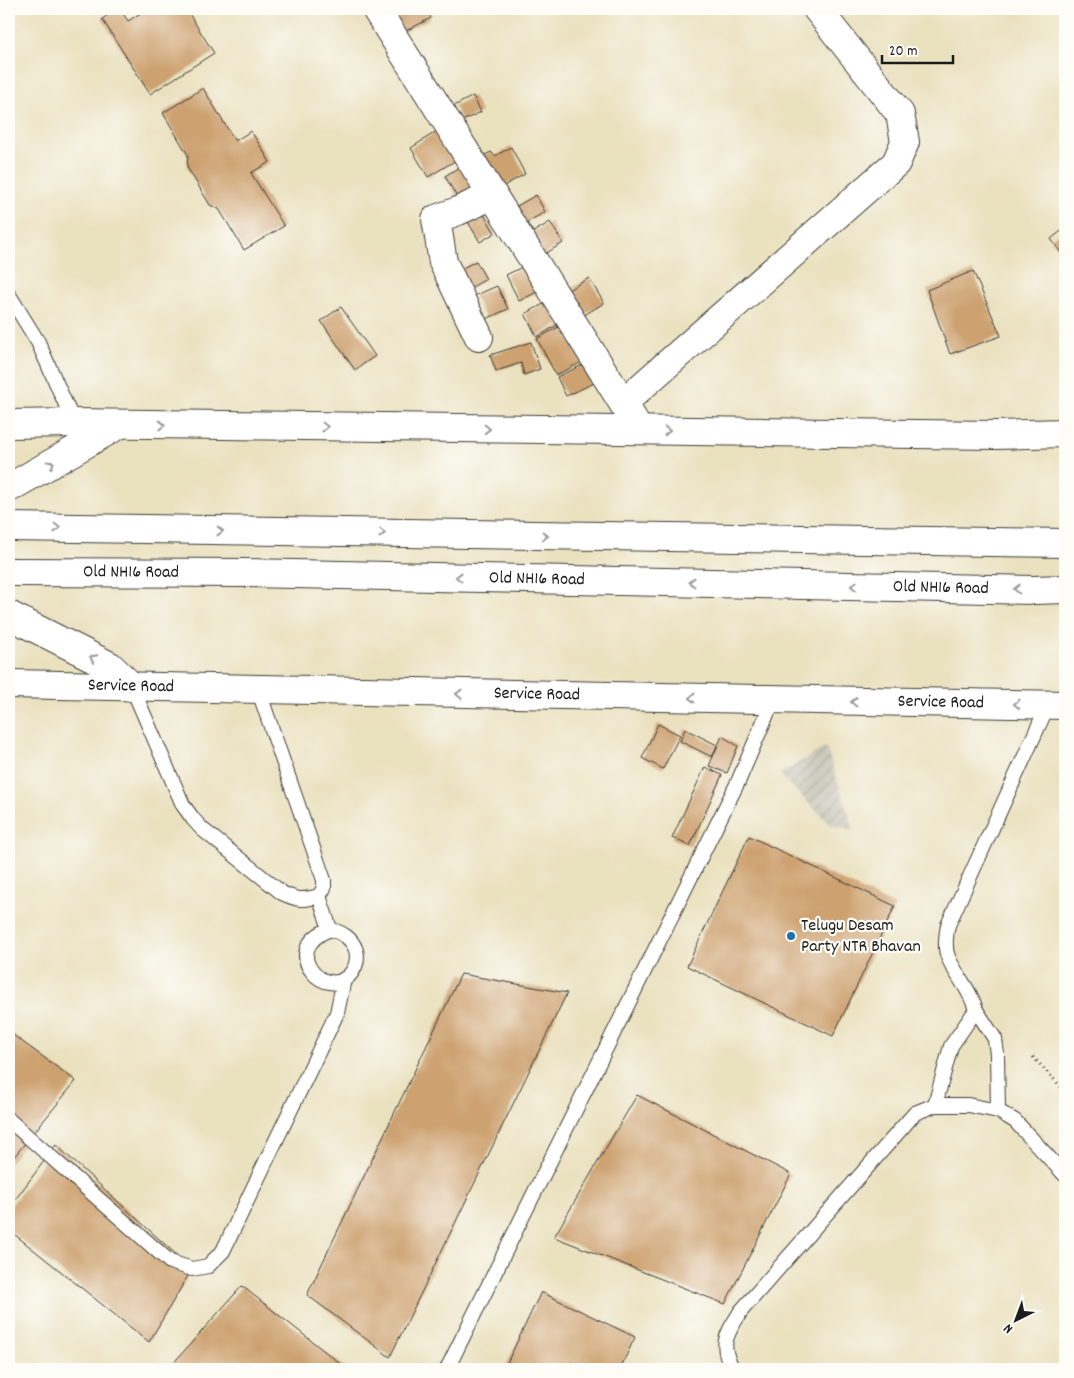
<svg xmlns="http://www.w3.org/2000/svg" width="1074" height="1378" font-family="Dekko,sans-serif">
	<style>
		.industrial { fill: url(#industrial-furrows) }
		.building { fill: #cda16f }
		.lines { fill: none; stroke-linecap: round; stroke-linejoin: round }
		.service-casing { stroke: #3b3a34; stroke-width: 16 }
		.minor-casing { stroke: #3b3a34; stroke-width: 30 }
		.tertiary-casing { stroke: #3b3a34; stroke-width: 30 }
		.primary-casing { stroke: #3b3a34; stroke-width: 30 }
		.path { stroke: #3b3a34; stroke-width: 3; stroke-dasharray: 1 4; stroke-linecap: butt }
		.service { stroke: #fff; stroke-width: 14 }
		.minor { stroke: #fff; stroke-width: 28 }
		.tertiary { stroke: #fff; stroke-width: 28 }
		.primary { stroke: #fff; stroke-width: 28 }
		.oneway { stroke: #999 }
		.poi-dot { fill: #1f6fb2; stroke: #fdfcf7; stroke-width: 2 }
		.labels { text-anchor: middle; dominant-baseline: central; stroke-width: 4.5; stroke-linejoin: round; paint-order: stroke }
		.street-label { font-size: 18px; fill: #1c1c1c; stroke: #fdfcf7 }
		.poi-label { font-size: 18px; fill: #1c1c1c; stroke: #fdfcf7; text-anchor: start }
	</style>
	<defs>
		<pattern id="industrial-furrows" width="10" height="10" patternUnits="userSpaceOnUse" patternTransform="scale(1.25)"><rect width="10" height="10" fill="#c8c4b8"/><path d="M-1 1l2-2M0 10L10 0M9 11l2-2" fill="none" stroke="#aba89e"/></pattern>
	</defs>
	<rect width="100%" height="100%" fill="#fdfcf7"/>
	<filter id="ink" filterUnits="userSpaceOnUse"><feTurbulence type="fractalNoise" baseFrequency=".02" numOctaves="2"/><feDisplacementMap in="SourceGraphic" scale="10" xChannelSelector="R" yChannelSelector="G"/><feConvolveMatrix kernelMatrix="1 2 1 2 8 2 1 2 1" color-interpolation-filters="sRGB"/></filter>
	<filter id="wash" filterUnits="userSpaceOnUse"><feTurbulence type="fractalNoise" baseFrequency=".0096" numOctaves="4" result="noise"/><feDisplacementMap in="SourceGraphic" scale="20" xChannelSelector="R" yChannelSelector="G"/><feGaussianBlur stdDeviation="1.12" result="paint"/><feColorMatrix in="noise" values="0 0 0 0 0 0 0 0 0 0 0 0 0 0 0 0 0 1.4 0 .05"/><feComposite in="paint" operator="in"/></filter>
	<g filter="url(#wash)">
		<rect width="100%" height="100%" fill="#eae1bf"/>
		<path class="industrial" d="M826,747L854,830L831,825L779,774Z"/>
		<g id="blocks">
			<g class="building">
				<path d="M118,9H120L128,21L147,9H186L214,53L150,94L102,19Z"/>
				<path d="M388,9H426L431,18L400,34Z"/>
				<path d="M203,88L235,141L251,131L270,162L251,173L284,226L244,250L219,209L210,205L187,167L188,155L163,113Z"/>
				<path d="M473,96L481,112L462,121L454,106Z"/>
				<path d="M437,131L458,159L428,177L411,148Z"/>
				<path d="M511,147L525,174L500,188L483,156L491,152L495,156Z"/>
				<path d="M461,166L474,189L458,199L445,176Z"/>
				<path d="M536,195L545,212L520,226L510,210Z"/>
				<path d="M483,213L495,233L480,242L468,222Z"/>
				<path d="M550,222L563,243L538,258L525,237Z"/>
				<path d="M1065,228V258L1051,239Z"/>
				<path d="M476,261L486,279L467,290L457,271Z"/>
				<path d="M524,266L537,292L519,301L506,275Z"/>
				<path d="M973,271L1001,336L950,354L927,290Z"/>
				<path d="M589,278L604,303L581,317L565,292Z"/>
				<path d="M497,286L508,309L486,319L474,296Z"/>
				<path d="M547,302L559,324L537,337L525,314Z"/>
				<path d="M341,307L375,356L355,370L321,321Z"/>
				<path d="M562,325L582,362L556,375L537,339Z"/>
				<path d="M531,342L540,369L524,375L521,363L496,371L490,355Z"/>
				<path d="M584,364L594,383L566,396L557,377Z"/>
				<path d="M658,724L680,735L663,769L642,758Z"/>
				<path d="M685,729L717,745L712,757L680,741Z"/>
				<path d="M722,736L738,746L727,773L709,766Z"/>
				<path d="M705,767L722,775L690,846L672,838Z"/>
				<path d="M749,836L895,906L833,1036L687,966Z"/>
				<path d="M461,974L567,993L390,1357L307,1295Z"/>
				<path d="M9,1032L76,1081L9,1163Z"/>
				<path d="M637,1095L791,1174L725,1304L554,1237Z"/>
				<path d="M56,1145L192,1269L149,1342L9,1230V1208Z"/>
				<path d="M242,1286L347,1369H171L169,1368Z"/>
				<path d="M541,1292L635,1337L620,1369H586L572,1362L568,1369H504Z"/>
			</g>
		</g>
	</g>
	<g filter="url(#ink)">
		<use href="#blocks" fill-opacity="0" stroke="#3b3a34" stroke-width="1"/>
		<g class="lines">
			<g class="service-casing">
				<g id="service">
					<path d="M9,295L38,342L74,423"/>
					<path d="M132,687L183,805L193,819L202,829L282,893C297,900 302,901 319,896L324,888V880L258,689"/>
					<path d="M319,896L330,929"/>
					<path d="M330,929C342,933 351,937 356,950C358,957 357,965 352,972C329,1005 275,951 330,929Z"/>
					<path d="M976,1010C971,990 956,976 948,957C944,947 946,935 948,925L1048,705"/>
					<path d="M935,1105L951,1046L976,1010L995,1039L997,1054L998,1111"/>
					<path d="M9,1120L170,1262L192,1269L208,1266L223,1251L337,1013L344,979"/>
					<path d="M447,1369L738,782L773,700"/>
					<path d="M733,1369C718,1344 727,1334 741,1311L915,1113L935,1105H968L998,1111L1015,1121L1065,1175"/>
				</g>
			</g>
			<g class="minor-casing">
				<g id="minor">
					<path d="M376,9L633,419"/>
					<path d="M479,337L443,262L436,219L458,211L493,195"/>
					<path d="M623,403L896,163L905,142L900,114L817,9"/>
				</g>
			</g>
			<g class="tertiary-casing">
				<g id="tertiary">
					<path d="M9,424L74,423L996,435L1065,433"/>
					<path id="s1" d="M9,684L1065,705"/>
				</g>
			</g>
			<g class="primary-casing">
				<g id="primary">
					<path d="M9,488L120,424"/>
					<path d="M9,527L1065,543"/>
					<path id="s2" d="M9,572L247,573L1034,590L1065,589"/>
					<path d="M9,615L110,666L132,687"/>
				</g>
			</g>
			<path class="path" d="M1033,1057L1065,1091"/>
			<use href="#service" class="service"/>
			<use href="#minor" class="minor"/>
			<use href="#tertiary" class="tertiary"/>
			<use href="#primary" class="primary"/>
		</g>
		<defs><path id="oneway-chevron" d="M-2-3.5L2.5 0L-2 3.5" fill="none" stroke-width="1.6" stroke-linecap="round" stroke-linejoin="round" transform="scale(1.25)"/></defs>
		<g class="oneway">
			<use href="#oneway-chevron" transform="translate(162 425) rotate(1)"/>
			<use href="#oneway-chevron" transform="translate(325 427) rotate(1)"/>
			<use href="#oneway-chevron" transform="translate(487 429) rotate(1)"/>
			<use href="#oneway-chevron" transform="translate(667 431) rotate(1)"/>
			<use href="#oneway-chevron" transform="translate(51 464) rotate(-30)"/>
			<use href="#oneway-chevron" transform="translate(57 528) rotate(1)"/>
			<use href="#oneway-chevron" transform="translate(220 531) rotate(1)"/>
			<use href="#oneway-chevron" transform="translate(382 533) rotate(1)"/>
			<use href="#oneway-chevron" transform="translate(545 536) rotate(1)"/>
			<use href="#oneway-chevron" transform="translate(459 577) rotate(-179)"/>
			<use href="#oneway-chevron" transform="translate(692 582) rotate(-179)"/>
			<use href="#oneway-chevron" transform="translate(854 586) rotate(-179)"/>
			<use href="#oneway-chevron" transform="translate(1017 589) rotate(-179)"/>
			<use href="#oneway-chevron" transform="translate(93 658) rotate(-153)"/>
			<use href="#oneway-chevron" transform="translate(459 694) rotate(-179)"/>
			<use href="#oneway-chevron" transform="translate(692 698) rotate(-179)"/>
			<use href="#oneway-chevron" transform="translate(854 702) rotate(-179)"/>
			<use href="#oneway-chevron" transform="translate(1017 704) rotate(-179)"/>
		</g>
	</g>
	<circle class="poi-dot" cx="791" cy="936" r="5"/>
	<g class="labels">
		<g class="street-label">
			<text stroke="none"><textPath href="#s2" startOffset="122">Old NH16 Road</textPath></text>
			<text stroke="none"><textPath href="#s2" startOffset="528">Old NH16 Road</textPath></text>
			<text stroke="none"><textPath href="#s2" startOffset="932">Old NH16 Road</textPath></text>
			<text stroke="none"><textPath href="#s1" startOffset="122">Service Road</textPath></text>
			<text stroke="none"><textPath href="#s1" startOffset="528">Service Road</textPath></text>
			<text stroke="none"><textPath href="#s1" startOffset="932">Service Road</textPath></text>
		</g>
		<g class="poi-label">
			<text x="801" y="926">Telugu Desam<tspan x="801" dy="21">Party NTR Bhavan</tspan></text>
		</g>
	</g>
	<rect width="1074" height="1378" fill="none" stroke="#fdfcf7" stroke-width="30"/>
	<g transform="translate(1016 1320) rotate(222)" stroke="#fdfcf7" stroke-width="4" paint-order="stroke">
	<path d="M0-4L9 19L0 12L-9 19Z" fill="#1c1c1c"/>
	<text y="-8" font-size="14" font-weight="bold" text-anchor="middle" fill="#1c1c1c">N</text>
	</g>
	<path d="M882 55v8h71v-8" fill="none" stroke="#1c1c1c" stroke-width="2.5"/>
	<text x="889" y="55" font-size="15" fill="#1c1c1c" stroke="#fdfcf7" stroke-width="4" paint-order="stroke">20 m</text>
</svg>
